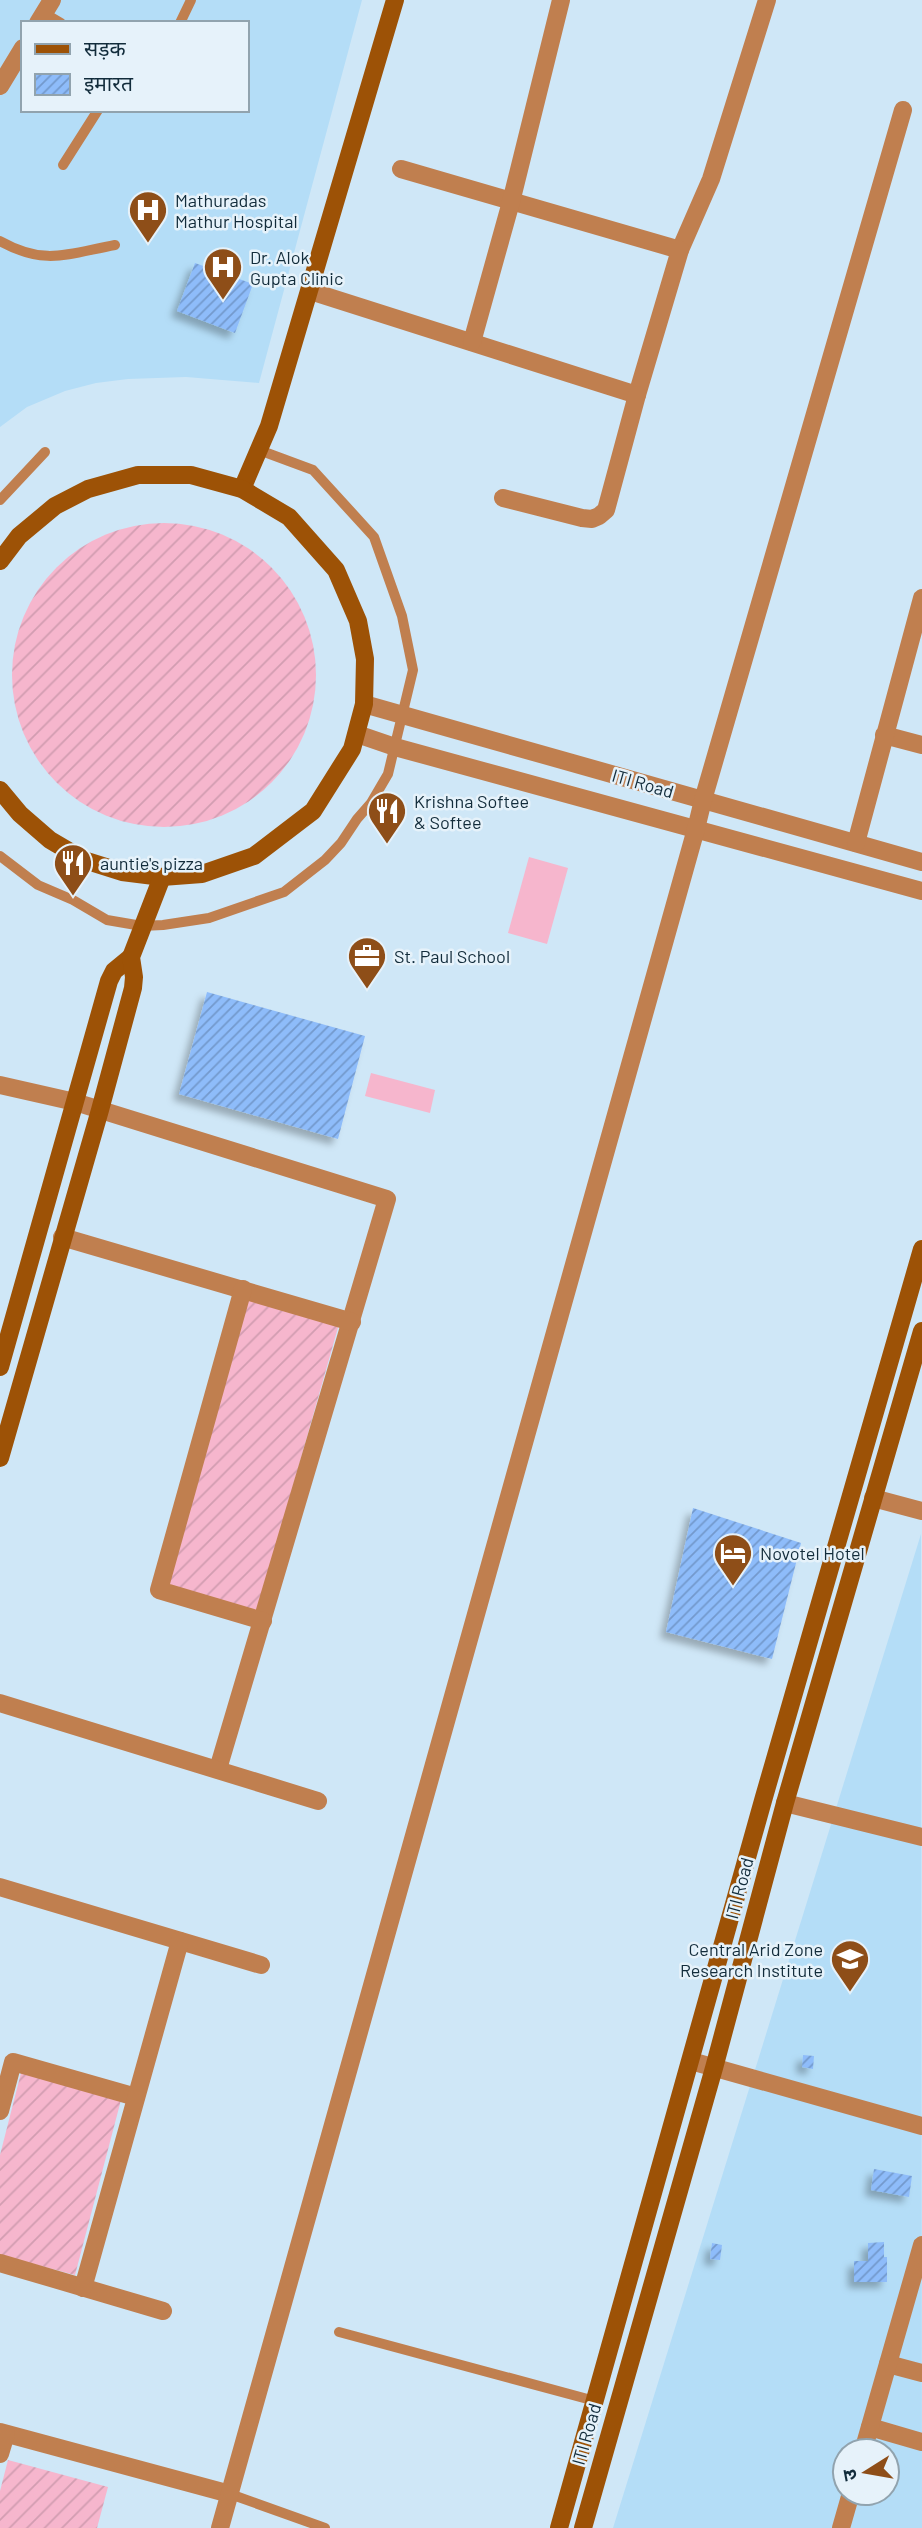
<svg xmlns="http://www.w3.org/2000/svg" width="922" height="2528" font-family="Barlow,'Noto Sans Devanagari',sans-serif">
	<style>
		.built { fill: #b4ddf7; fill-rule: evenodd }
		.grass { fill: #f6b6cd }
		.garden { fill: url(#garden-furrows) }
		.building { fill: url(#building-hatch); filter: url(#shadow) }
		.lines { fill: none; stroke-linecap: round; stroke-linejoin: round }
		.lane { stroke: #c07f4f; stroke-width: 10 }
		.street { stroke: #c07f4f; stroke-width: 18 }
		.secondary { stroke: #9d5206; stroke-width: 18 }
		.labels { text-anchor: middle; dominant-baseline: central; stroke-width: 5; stroke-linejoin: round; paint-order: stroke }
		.poi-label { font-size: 18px; fill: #122c3b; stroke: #e6f2fa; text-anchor: start }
		.street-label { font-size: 18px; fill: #122c3b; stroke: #e6f2fa }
	</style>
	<defs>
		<pattern id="garden-furrows" width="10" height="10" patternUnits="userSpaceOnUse" patternTransform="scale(1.75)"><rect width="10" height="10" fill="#f6b6cd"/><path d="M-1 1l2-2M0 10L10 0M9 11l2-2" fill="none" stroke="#d29db1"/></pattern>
		<pattern id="building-hatch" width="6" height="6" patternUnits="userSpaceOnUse" patternTransform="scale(1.75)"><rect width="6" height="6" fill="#8ebcfa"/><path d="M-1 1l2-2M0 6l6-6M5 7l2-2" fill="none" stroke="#7399cc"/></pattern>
		<filter id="shadow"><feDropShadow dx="-6" dy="6" stdDeviation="3.5" flood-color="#0004"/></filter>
	</defs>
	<rect width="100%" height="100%" fill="#cfe7f7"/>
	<g class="built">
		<path d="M0,0H362L259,383L186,377L128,379L96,383L65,391L27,407L0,427ZM23,23H247V110H23Z"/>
		<path d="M921,1534L922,2528H613ZM845,2451H887V2493H845Z"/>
	</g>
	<g class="grass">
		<path d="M529,857L568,868L547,944L508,933Z"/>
		<path d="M371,1073L435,1090L430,1113L365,1096Z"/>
	</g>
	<g class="garden">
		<circle cx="164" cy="675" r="152"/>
		<path d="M249,1298L339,1324L257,1613L168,1588Z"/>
		<path d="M21,2073L121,2100L75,2275L0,2255V2155Z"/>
		<path d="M8,2460L108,2487L97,2528H0V2491Z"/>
	</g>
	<g class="building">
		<path d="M195,263L253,284L235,333L177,311Z"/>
		<path d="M207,992L365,1036L338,1139L179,1094Z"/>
		<path d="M693,1508L801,1543L772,1659L666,1632Z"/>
		<path d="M803,2055L814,2056L813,2069L802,2067Z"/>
		<path d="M874,2169L912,2176L909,2197L871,2190Z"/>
		<path d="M884,2242V2257H887V2282H854V2261H868V2243Z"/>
		<path d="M712,2243L722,2245L720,2260L710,2259Z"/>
	</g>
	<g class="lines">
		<g class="lane">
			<path d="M44,13L61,23"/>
			<path d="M180,23L191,0"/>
			<path d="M63,165L98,110"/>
			<path d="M0,241C45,266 67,254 115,245"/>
			<path d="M0,500L45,452"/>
			<path d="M0,856L38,885L73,900L107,920L142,926L163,925L209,918L284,892L325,860L341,843L357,819L371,803L388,774L413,670L402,616L374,537L313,470L259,450"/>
			<path d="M339,2332L595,2401"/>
			<path d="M230,2494L325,2528"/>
		</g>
		<g class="street">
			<path d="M38,23L52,0"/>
			<path d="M0,86L23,48"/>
			<path d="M680,250L711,179L767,0"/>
			<path d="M310,291L637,395L680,250L401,169"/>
			<path d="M472,342L511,202L561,0"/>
			<path d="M503,498L582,518L592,519L599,516L606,510L637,395"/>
			<path d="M364,704L922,862"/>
			<path d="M357,734L395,747L922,891"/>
			<path d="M884,735L922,745"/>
			<path d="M856,843L922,598"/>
			<path d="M0,1085L75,1102L387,1199L218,1769"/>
			<path d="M62,1237L352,1322"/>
			<path d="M243,1289L159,1590L263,1621"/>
			<path d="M873,1498L922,1511"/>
			<path d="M0,1703L318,1801"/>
			<path d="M785,1803L922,1837"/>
			<path d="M0,1887L261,1965"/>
			<path d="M691,2061L922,2126"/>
			<path d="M0,2111L13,2062L136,2097"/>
			<path d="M0,2263L163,2311"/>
			<path d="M83,2288L180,1941"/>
			<path d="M888,2364L922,2373"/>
			<path d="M870,2427L922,2442"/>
			<path d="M0,2432L230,2494"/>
			<path d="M863,2451L922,2245"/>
			<path d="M0,2454L6,2434"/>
			<path d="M220,2528L696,829L703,800L903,110"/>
			<path d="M841,2528L851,2493"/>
		</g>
		<g class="secondary">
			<path d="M242,489L269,426L395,0"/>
			<path d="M0,561L19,536L55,506L88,489L138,475H191L242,489L289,517L336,570L358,621L365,659L364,704L352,749L313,811L254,856L202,874L162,877L122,872L84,860L50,840L20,814L0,790"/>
			<path d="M0,1367L109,981L114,971L131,957"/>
			<path d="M0,1458L100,1110L133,988L134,977L131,957L162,877"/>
			<path d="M559,2528L764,1797L922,1249"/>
			<path d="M583,2528L714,2068L785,1803L922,1331"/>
		</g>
	</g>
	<defs>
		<g id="hospital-pin" transform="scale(2.0125)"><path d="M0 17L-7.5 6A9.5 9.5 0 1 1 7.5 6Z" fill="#8e4e18" stroke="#e6f2fa"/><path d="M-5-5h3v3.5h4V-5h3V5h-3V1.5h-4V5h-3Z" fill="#fff"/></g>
		<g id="restaurant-pin" transform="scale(2.0125)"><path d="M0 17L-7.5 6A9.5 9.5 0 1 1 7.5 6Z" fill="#8e4e18" stroke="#e6f2fa"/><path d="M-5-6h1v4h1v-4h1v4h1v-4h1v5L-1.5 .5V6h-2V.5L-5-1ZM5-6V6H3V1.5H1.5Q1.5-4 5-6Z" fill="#fff"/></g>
		<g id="office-pin" transform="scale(2.0125)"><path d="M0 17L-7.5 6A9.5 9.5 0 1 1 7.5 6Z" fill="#8e4e18" stroke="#e6f2fa"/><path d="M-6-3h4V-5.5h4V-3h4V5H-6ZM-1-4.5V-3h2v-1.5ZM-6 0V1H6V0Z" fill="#fff"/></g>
		<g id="hotel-pin" transform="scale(2.0125)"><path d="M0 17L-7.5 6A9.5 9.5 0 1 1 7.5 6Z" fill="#8e4e18" stroke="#e6f2fa"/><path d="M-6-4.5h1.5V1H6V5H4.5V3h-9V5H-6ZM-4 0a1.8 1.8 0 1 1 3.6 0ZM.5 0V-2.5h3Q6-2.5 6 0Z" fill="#fff"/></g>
		<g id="university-pin" transform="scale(2.0125)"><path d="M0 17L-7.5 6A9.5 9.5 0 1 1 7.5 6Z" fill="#8e4e18" stroke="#e6f2fa"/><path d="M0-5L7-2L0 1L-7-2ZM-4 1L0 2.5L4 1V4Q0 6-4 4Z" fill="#fff"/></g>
	</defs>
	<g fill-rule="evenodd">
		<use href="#hospital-pin" x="148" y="210"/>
		<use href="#hospital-pin" x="223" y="267"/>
		<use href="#restaurant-pin" x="387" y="811"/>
		<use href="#restaurant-pin" x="73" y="863"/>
		<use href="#office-pin" x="367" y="956"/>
		<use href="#hotel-pin" x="733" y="1553"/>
		<use href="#university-pin" x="850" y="1959"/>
	</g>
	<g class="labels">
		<g class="poi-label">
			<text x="175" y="200">Mathuradas<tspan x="175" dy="21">Mathur Hospital</tspan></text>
			<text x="250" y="257">Dr. Alok<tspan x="250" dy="21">Gupta Clinic</tspan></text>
			<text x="414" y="801">Krishna Softee<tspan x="414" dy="21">&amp; Softee</tspan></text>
			<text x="100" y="863">auntie's pizza</text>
			<text x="394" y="956">St. Paul School</text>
			<text x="760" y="1553">Novotel Hotel</text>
			<text x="823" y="1949" text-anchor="end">Central Arid Zone<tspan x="823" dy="21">Research Institute</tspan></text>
		</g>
		<g class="street-label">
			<text transform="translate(643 783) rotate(16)">ITI Road</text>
			<text transform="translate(739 1888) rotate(-75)">ITI Road</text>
			<text transform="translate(586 2434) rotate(-74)">ITI Road</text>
		</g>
	</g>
	<rect x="21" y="21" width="228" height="91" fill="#e6f2fa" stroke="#91a3ae" stroke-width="2"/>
	<rect x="35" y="44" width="35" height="10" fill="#9d5206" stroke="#91a3ae" stroke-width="2"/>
	<text x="84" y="56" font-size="21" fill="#122c3b">सड़क</text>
	<rect x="35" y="74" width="35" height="21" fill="url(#building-hatch)" stroke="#91a3ae" stroke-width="2"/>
	<text x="84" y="91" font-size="21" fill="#122c3b">इमारत</text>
	<g transform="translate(866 2472) rotate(259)"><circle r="33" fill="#e6f2fa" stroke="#91a3ae" stroke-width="2"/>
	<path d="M0-5L12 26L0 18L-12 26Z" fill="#8e4e18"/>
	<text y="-10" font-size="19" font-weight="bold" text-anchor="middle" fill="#122c3b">उ</text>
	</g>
</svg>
